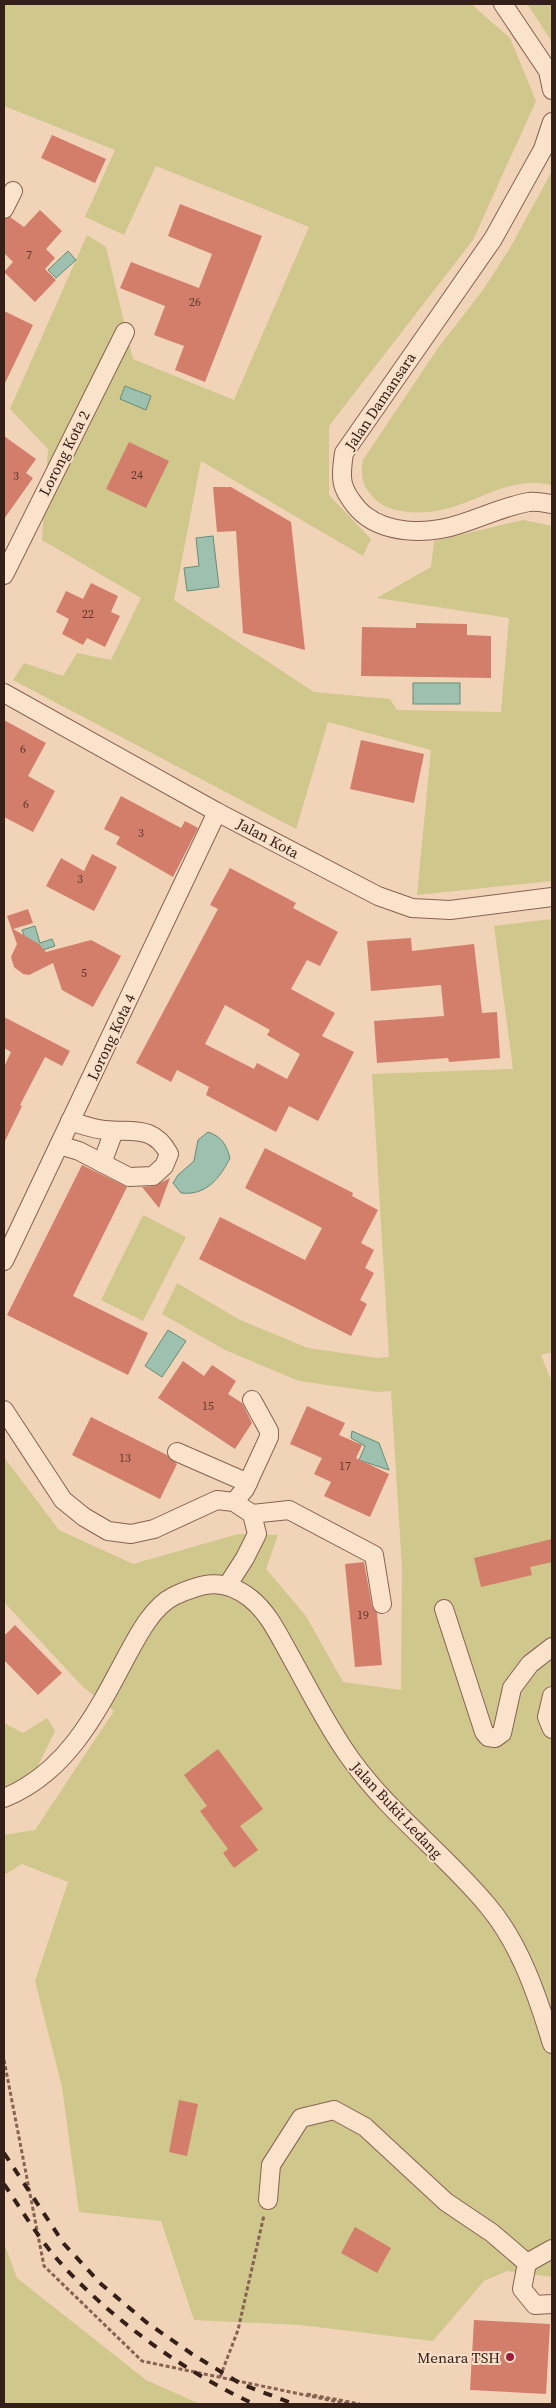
<svg xmlns="http://www.w3.org/2000/svg" width="556" height="2408" font-family="'Source Serif 4',serif">
	<style>
		.green { fill: #cfc78c }
		.water { fill: #9ec0ae; stroke: #658d7a }
		.building { fill: #d27e6b; fill-rule: evenodd }
		.lines { fill: none; stroke-linecap: round; stroke-linejoin: round }
		.minor-casing { stroke: #876252; stroke-width: 20 }
		.path { stroke: #876252; stroke-width: 3; stroke-dasharray: 4 2.5; stroke-linecap: butt }
		.minor { stroke: #fbe2cb; stroke-width: 18 }
		.rail { stroke: #352019; stroke-width: 4; stroke-dasharray: 9 9; stroke-linecap: butt }
		.poi-dot { fill: #9b1e3c; stroke: #f8dfc8; stroke-width: 2 }
		.labels { text-anchor: middle; dominant-baseline: central; stroke-width: 4; stroke-linejoin: round; paint-order: stroke }
		.number-label { font-size: 12px; fill: #5c382e }
		.street-label { font-size: 15px; fill: #352019; stroke: #f8dfc8 }
		.poi-label { font-size: 15px; fill: #352019; stroke: #f8dfc8; text-anchor: end }
	</style>
	<rect width="100%" height="100%" fill="#f1d3b8"/>
	<g class="green">
		<path d="M4,4H471L510,38L536,101L473,240L329,426V495L371,539L363,556L201,461L174,600L314,692L390,699L397,710L501,712L509,618L377,598L431,567L434,541L523,520L552,526V881L417,895L431,750L328,722L296,829L13,680L24,663L63,676L77,653L111,660L141,598L42,540L48,449L10,409L87,235L106,247L133,359L234,400L309,227L156,166L124,235L85,217L115,150L4,106Z"/>
		<path d="M527,4H552V42L530,8Z"/>
		<path d="M552,171V485C545,484 537,482 529,483C503,484 478,499 453,507C431,514 391,517 374,498C362,485 360,476 363,460L438,348L483,290L510,248Z"/>
		<path d="M552,919V1352L541,1355L552,1383V2277L507,2271L484,2281L433,2341L300,2325L194,2320L161,2221L79,2212L62,2087L35,1981L68,1882L22,1864L4,1875V1835L35,1830L114,1711L83,1687L4,1602V1457L59,1530L133,1564L238,1534L278,1535L266,1569L306,1616L343,1682L401,1690L402,1568L391,1391L377,1392L299,1381L225,1350L162,1314L177,1283L240,1320L308,1348L378,1358L389,1357L372,1074L513,1069L494,926Z"/>
		<path d="M143,1215L186,1237L143,1321L101,1300Z"/>
		<path d="M47,1718L55,1731L37,1768L4,1790V1723L23,1733Z"/>
		<path d="M4,2243L17,2278L146,2380L200,2404H5Z"/>
	</g>
	<g class="water">
		<path d="M68,251L76,260L56,278L48,270Z"/>
		<path d="M125,386L151,396L146,410L120,399Z"/>
		<path d="M213,536L219,587L187,591L184,568L199,566L196,538Z"/>
		<rect x="413" y="683" width="47" height="21"/>
		<path d="M35,926L40,943L52,939L55,946L31,954L22,930Z"/>
		<path d="M208,1132C222,1137 226,1144 230,1158C220,1178 206,1196 181,1193L173,1183L178,1175L194,1161L198,1140Z"/>
		<path d="M168,1330L186,1341L162,1377L145,1366Z"/>
		<path d="M352,1431L379,1443L389,1470L359,1460L365,1446L351,1438Z"/>
	</g>
	<g class="building">
		<path d="M52,135L106,159L95,183L41,158Z"/>
		<path d="M180,204L262,236L205,382L175,370L184,346L154,335L165,306L120,288L131,262L199,288L212,254L168,236Z"/>
		<path d="M40,210L62,231L46,249L55,258L45,269L56,280L35,302L4,272L13,262L4,253V219L10,217L24,227Z"/>
		<path d="M4,311L33,325L4,385Z"/>
		<path d="M4,436L36,459L26,473L33,478L4,519Z"/>
		<path d="M129,442L169,461L146,508L106,489Z"/>
		<path d="M213,487H231L291,522L305,650L243,633L236,531L217,532Z"/>
		<path d="M91,583L118,596L111,612L120,616L105,647L87,638L83,645L62,634L69,619L56,612L66,591L83,599Z"/>
		<path d="M416,623L467,624V635L491,636V678L361,676L362,627L416,628Z"/>
		<path d="M4,720L46,743L28,776L55,791L33,832L4,817Z"/>
		<path d="M361,740L424,754L414,803L350,789Z"/>
		<path d="M121,796L181,828L185,821L198,828L173,877L116,844L120,837L104,829Z"/>
		<path d="M92,854L117,867L94,911L46,886L61,858L84,871Z"/>
		<path d="M230,868L296,903L293,908L338,932L320,966L307,960L291,989L335,1013L322,1036L354,1052L318,1121L289,1106L276,1132L206,1095L209,1087L177,1070L171,1082L136,1063L218,909L210,905ZM225,1005L270,1030L267,1035L300,1054L287,1079L257,1063L254,1069L205,1044Z"/>
		<path d="M28,909L33,923L13,929L39,944L46,952L91,940L121,956L93,1007L62,990L53,963L29,975L23,974L14,967L11,957L17,944L7,916Z"/>
		<path d="M411,938L412,951L474,944L482,1013L497,1012L500,1058L449,1062L448,1058L377,1063L374,1021L444,1016L441,985L371,991L367,941Z"/>
		<path d="M4,1017L70,1051L62,1066L45,1057L20,1105L22,1106L4,1143V1067L11,1052L4,1048Z"/>
		<path d="M265,1148L353,1193L352,1196L378,1210L361,1243L374,1250L365,1268L374,1273L360,1300L367,1304L351,1336L199,1259L220,1217L305,1260L322,1228L245,1188Z"/>
		<path d="M82,1165L127,1187L73,1296L148,1333L128,1375L7,1315Z"/>
		<path d="M170,1178L159,1208L142,1187L154,1186Z"/>
		<path d="M183,1361L204,1376L212,1365L236,1381L228,1394L242,1403L252,1423L235,1449L158,1398Z"/>
		<path d="M307,1406L345,1423L339,1435L362,1445L356,1458L389,1474L370,1517L324,1496L331,1482L314,1474L322,1458L290,1444Z"/>
		<path d="M91,1417L167,1455L177,1464L160,1499L72,1455Z"/>
		<path d="M552,1539V1562L530,1567L532,1575L481,1587L474,1558Z"/>
		<path d="M364,1562L372,1606L377,1613L382,1665L355,1667L345,1564Z"/>
		<path d="M15,1625L62,1673L38,1695L4,1660V1636Z"/>
		<path d="M218,1749L263,1809L240,1826L258,1850L234,1868L223,1853L228,1849L200,1811L207,1806L184,1775Z"/>
		<path d="M179,2100L198,2104L187,2156L169,2152Z"/>
		<path d="M355,2227L391,2248L377,2273L341,2253Z"/>
		<path d="M474,2320L550,2324L546,2394L470,2390Z"/>
	</g>
	<g class="lines">
		<g class="minor-casing">
			<g id="minor">
				<path d="M503,4L548,71L552,90"/>
				<path d="M552,122L543,149L493,239L344,453C340,479 340,488 358,509C382,535 428,535 460,524C483,517 505,506 529,502C536,501 545,503 552,504"/>
				<path d="M4,209L13,191"/>
				<path d="M4,575L125,332"/>
				<path d="M4,693L217,812L378,896L412,908L450,910L552,897"/>
				<path d="M59,1145L79,1151L129,1177L153,1176L164,1166L169,1154C153,1124 132,1133 105,1130C93,1129 82,1125 70,1121"/>
				<path d="M102,1163L114,1131"/>
				<path d="M4,1261L217,812"/>
				<path d="M4,1410L63,1500L84,1517L108,1531L131,1534L154,1529L217,1500L234,1502L252,1514L257,1534L245,1558L227,1586"/>
				<path d="M177,1452L248,1483"/>
				<path d="M234,1502L245,1489L269,1437V1431L252,1400"/>
				<path d="M252,1514L289,1510L374,1555L382,1604"/>
				<path d="M444,1609L484,1732L488,1737L495,1738L502,1733L512,1688L530,1664L552,1647"/>
				<path d="M552,1696L547,1717L552,1729"/>
				<path d="M4,1798C64,1774 94,1718 123,1663C135,1641 151,1607 174,1596C202,1583 223,1577 250,1598C269,1613 279,1636 291,1657C310,1691 327,1726 350,1758C389,1813 445,1854 488,1906C520,1944 538,1997 552,2044"/>
				<path d="M268,2200L271,2165L301,2118L334,2110L365,2127L446,2202L492,2233L527,2263L522,2289L535,2305L552,2304"/>
				<path d="M527,2263L552,2249"/>
			</g>
		</g>
		<g class="path">
			<path d="M4,2060L44,2266L142,2361L348,2404"/>
			<path d="M220,2377L238,2330L264,2215"/>
			<path d="M307,2394L360,2404"/>
		</g>
		<use href="#minor" class="minor"/>
		<g class="rail">
			<path d="M4,2153L64,2244L101,2284L146,2322L192,2354L241,2384L294,2404"/>
			<path d="M4,2184C21,2209 37,2236 57,2259C108,2317 184,2372 254,2404"/>
		</g>
	</g>
	<circle class="poi-dot" cx="510" cy="2357" r="5"/>
	<g class="labels">
		<g class="number-label">
			<text x="29" y="255">7</text>
			<text x="195" y="302">26</text>
			<text x="137" y="475">24</text>
			<text x="16" y="476">3</text>
			<text x="88" y="614">22</text>
			<text x="23" y="749">6</text>
			<text x="26" y="804">6</text>
			<text x="141" y="833">3</text>
			<text x="80" y="879">3</text>
			<text x="84" y="973">5</text>
			<text x="208" y="1406">15</text>
			<text x="125" y="1458">13</text>
			<text x="345" y="1466">17</text>
			<text x="363" y="1615">19</text>
		</g>
		<g class="street-label">
			<text transform="translate(380 401) rotate(-56)">Jalan Damansara</text>
			<text transform="translate(64 453) rotate(-63)">Lorong Kota 2</text>
			<text transform="translate(268 838) rotate(28)">Jalan Kota</text>
			<text transform="translate(111 1037) rotate(-65)">Lorong Kota 4</text>
			<text transform="translate(397 1810) rotate(47)">Jalan Bukit Ledang</text>
		</g>
		<g class="poi-label">
			<text x="500" y="2357">Menara TSH</text>
		</g>
	</g>
	<rect width="556" height="2408" fill="none" stroke="#352019" stroke-width="10"/>
</svg>
